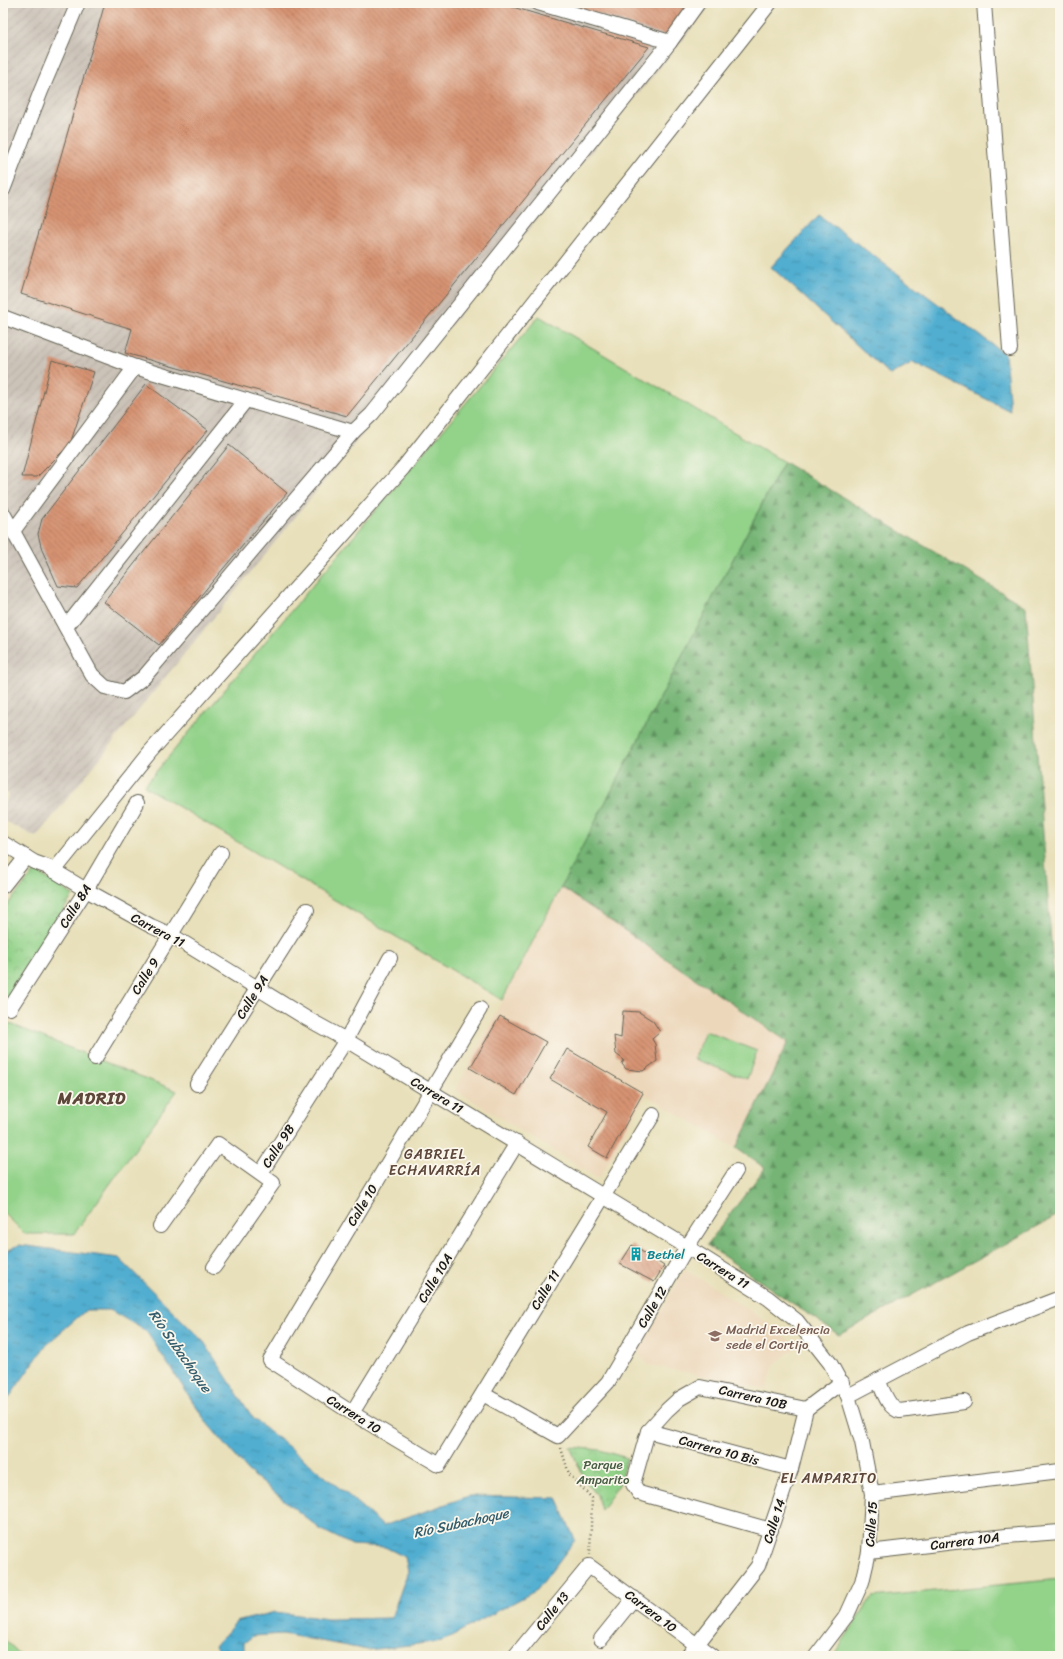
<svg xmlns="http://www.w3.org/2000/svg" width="1063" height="1659" font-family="Sriracha,sans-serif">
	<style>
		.built { fill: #ecd7ba }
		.industrial { fill: url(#industrial-furrows) }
		.grass { fill: #92d289; stroke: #577752 }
		.forest { fill: url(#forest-firs); stroke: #486848 }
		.park { fill: url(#park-crowns); stroke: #577752 }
		.water { fill: url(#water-ripples); stroke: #366576 }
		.building { fill: url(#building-back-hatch) }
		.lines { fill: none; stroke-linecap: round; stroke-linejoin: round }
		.minor-casing { stroke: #636153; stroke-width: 16 }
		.path { stroke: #636153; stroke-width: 2.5; stroke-dasharray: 1 3; stroke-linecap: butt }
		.minor { stroke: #fff; stroke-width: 14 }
		.labels { text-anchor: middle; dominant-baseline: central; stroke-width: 3.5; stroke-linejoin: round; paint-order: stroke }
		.street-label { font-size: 13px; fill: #1c1c1c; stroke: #fbf7ec }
		.culture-label { font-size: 13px; fill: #0d838f; stroke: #fbf7ec; text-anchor: start }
		.education-label { font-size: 13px; fill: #785e54; stroke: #fbf7ec; text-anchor: start }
		.park-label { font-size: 13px; fill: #455c42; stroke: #fbf7ec }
		.neighbourhood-label { font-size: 14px; letter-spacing: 1px; fill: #5d463a; stroke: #fbf7ec }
		.water-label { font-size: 14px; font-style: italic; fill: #345e6d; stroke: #fbf7ec }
		.district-label { font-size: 17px; font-weight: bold; letter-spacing: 1px; fill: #5d463a; stroke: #fbf7ec }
	</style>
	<defs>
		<pattern id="industrial-furrows" width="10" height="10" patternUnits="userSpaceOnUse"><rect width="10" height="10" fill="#cbc2b8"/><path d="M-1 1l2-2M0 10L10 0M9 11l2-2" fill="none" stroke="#aea69e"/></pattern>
		<pattern id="forest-firs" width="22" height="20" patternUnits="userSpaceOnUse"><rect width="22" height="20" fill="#75b475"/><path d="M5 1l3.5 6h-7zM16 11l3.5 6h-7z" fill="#5f925f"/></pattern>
		<pattern id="park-crowns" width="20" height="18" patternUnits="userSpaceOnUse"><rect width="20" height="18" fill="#92d289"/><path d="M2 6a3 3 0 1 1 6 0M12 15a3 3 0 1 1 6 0" fill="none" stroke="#7db476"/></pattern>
		<pattern id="water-ripples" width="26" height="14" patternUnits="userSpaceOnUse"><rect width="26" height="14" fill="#51aed0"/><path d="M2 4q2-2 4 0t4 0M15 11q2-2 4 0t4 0" fill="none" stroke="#428da8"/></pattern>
		<pattern id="building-back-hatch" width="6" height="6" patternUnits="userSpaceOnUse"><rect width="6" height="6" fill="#d69372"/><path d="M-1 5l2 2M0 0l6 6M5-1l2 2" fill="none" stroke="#ad775d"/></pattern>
	</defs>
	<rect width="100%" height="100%" fill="#fbf7ec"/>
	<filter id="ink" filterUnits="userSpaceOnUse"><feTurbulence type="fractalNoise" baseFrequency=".025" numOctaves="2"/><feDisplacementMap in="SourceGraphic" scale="8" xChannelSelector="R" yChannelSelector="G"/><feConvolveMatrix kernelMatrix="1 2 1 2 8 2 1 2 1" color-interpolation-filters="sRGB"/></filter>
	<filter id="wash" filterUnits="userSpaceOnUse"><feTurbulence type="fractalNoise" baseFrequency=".012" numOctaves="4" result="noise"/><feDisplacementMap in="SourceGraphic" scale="16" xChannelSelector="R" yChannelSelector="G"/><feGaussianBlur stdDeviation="0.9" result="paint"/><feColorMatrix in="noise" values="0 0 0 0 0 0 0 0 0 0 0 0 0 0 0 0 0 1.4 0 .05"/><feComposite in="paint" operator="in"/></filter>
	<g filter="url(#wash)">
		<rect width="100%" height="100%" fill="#e8e0ba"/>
		<g class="built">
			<path d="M561,887L788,1042L736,1148L646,1095L599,1179L456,1090Z"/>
			<path d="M685,1269L770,1324L797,1347L774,1364L767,1389L646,1364L638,1352Z"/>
		</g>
		<path class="industrial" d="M3,3H712L36,837L3,820V806L9,794L3,791Z"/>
		<g class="grass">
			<path d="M539,316L784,462L502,1000L144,786Z"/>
			<path d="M3,1021L177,1091L74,1234H25L3,1212Z"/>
			<path d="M705,1031L757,1051L747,1079L694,1059Z"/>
			<path d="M1060,1579V1656H833L872,1597Z"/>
			<path d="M3,1638L22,1656H3Z"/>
		</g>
		<path class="forest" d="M784,462L1026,607L1060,1059V1214L839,1335L707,1245L765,1168L736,1148L788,1042L561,887Z"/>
		<g class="park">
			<path d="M35,871L73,895L5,1005L3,1004V910Z"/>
			<path d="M570,1447L600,1450L627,1458L619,1485L601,1510L597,1495L586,1482Z"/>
		</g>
		<g class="water">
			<path d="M819,215L1005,354L1010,411L913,362L890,375L771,267Z"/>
			<path d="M19,1245L119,1258L204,1342L253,1418L348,1495L383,1526L469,1496L557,1498L575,1540L537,1590L442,1641L368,1650L283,1634L253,1636L244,1643V1653L248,1656H222L215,1646L236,1622L275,1612L328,1619L391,1618L408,1571L405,1557L385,1547L352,1545L320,1529L248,1471L207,1423L146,1331L110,1310H86L46,1345L3,1406V1253Z"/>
		</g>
		<g id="blocks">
			<g class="building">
				<path d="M105,3H499L649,47L347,416L125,353L132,329L21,294Z"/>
				<path d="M563,3H694L671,37Z"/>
				<path d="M52,360L94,372L70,444L37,477H22Z"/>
				<path d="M146,384L208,430L77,588L58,586L42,550L38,534L42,519Z"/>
				<path d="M229,445L287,493L159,645L104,602Z"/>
				<path d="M623,1011L639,1012L653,1021L660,1032L652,1039L655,1044L657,1061L643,1071L626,1069L622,1064L624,1060L616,1054L614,1036L621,1038Z"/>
				<path d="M500,1016L546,1042L516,1095L470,1068Z"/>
				<path d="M567,1049L643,1093L607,1158L588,1147L607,1112L550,1079Z"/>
				<path d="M632,1245L664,1266L654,1282L620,1264Z"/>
			</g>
		</g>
	</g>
	<g filter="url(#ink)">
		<use href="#blocks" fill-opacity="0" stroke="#636153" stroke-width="1"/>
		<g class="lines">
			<g class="minor-casing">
				<g id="minor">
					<path d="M538,3L670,42"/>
					<path d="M984,3L1010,349"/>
					<path d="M3,190L41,91L78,3"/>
					<path d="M3,317L135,367L353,432"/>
					<path d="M3,513L92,675L105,687L124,692L144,677L353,432L372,414L670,42L698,3"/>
					<path d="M13,531L135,367"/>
					<path d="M66,627L246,400"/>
					<path d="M3,843L34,862L48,867L86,890L151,926L171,935L306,1018L346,1040L687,1247L768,1298L797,1321L830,1363L848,1396L862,1442L872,1494L869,1552L862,1582L847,1615L816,1656"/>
					<path d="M54,871L150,752L403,468L770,3"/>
					<path d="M3,886L26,857"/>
					<path d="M3,1005L10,1008L86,890L137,803"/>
					<path d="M480,1009L270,1360L352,1413L439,1465L653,1115"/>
					<path d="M95,1058L221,853"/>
					<path d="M197,1084L307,910"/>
					<path d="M261,1173L346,1040L390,958"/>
					<path d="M160,1226L218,1144L273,1183L214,1267"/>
					<path d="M878,1380C883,1390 888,1409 900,1411L964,1402"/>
					<path d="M483,1394L558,1436L608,1382L687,1247L736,1171"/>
					<path d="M848,1396L968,1333L1060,1298"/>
					<path d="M352,1413L517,1143"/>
					<path d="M648,1431L791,1469"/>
					<path d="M872,1494L1060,1471"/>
					<path d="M771,1530L639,1493L633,1484L648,1431L667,1410L679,1399L700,1387L806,1409"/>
					<path d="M869,1552L1006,1536L1060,1532"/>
					<path d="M601,1639L634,1598"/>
					<path d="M515,1656L589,1566L712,1656"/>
					<path d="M688,1656L758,1566L791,1469L806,1409L842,1382"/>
				</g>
			</g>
			<path class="path" d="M561,1448L569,1474L592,1498L590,1554"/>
			<use href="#minor" class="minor"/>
		</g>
	</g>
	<defs>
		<g id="building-bare" transform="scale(1.08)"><path d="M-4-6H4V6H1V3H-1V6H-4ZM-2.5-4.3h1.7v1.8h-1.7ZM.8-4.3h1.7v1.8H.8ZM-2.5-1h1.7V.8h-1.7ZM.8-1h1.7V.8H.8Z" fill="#0f9aa8" stroke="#fbf7ec" stroke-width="2.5" paint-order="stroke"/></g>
		<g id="school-bare" transform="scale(1.08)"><path d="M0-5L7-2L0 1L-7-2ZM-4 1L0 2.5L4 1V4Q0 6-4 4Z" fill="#8d6e63" stroke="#fbf7ec" stroke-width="2.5" paint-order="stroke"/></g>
	</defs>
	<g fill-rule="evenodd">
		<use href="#building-bare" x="636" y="1254"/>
		<use href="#school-bare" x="715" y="1336"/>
	</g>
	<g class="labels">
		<g class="street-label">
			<text transform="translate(75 906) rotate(-58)">Calle 8A</text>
			<text transform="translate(158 930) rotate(28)">Carrera 11</text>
			<text transform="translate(145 976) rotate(-58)">Calle 9</text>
			<text transform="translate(252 997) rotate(-58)">Calle 9A</text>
			<text transform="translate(437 1095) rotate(31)">Carrera 11</text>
			<text transform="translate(278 1146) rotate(-57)">Calle 9B</text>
			<text transform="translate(362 1205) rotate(-59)">Calle 10</text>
			<text transform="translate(723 1270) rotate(32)">Carrera 11</text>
			<text transform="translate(435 1278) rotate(-59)">Calle 10A</text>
			<text transform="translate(545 1290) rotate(-59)">Calle 11</text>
			<text transform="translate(652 1307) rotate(-60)">Calle 12</text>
			<text transform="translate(753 1397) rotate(13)">Carrera 10B</text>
			<text transform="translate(354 1414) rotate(32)">Carrera 10</text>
			<text transform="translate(719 1450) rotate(15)">Carrera 10 Bis</text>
			<text transform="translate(774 1521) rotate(-72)">Calle 14</text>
			<text transform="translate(871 1524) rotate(-86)">Calle 15</text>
			<text transform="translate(965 1541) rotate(-7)">Carrera 10A</text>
			<text transform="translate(552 1611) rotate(-51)">Calle 13</text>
			<text transform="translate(651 1611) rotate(37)">Carrera 10</text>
		</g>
		<g class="culture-label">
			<text x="647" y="1254">Bethel</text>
		</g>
		<g class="education-label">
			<text x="726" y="1329">Madrid Excelencia<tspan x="726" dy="15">sede el Cortijo</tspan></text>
		</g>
		<g class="park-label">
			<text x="603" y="1464">Parque<tspan x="603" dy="15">Amparito</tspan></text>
		</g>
		<g class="neighbourhood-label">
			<text x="435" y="1154">GABRIEL<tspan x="435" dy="16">ECHAVARRÍA</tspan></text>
			<text x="829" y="1478">EL AMPARITO</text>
		</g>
		<g class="water-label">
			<text transform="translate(180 1351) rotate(55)">Río Subachoque</text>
			<text transform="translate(461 1523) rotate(-12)">Río Subachoque</text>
		</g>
		<g class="district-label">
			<text x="92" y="1098">MADRID</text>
		</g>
	</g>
	<rect width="1063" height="1659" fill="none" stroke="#fbf7ec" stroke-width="16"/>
</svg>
